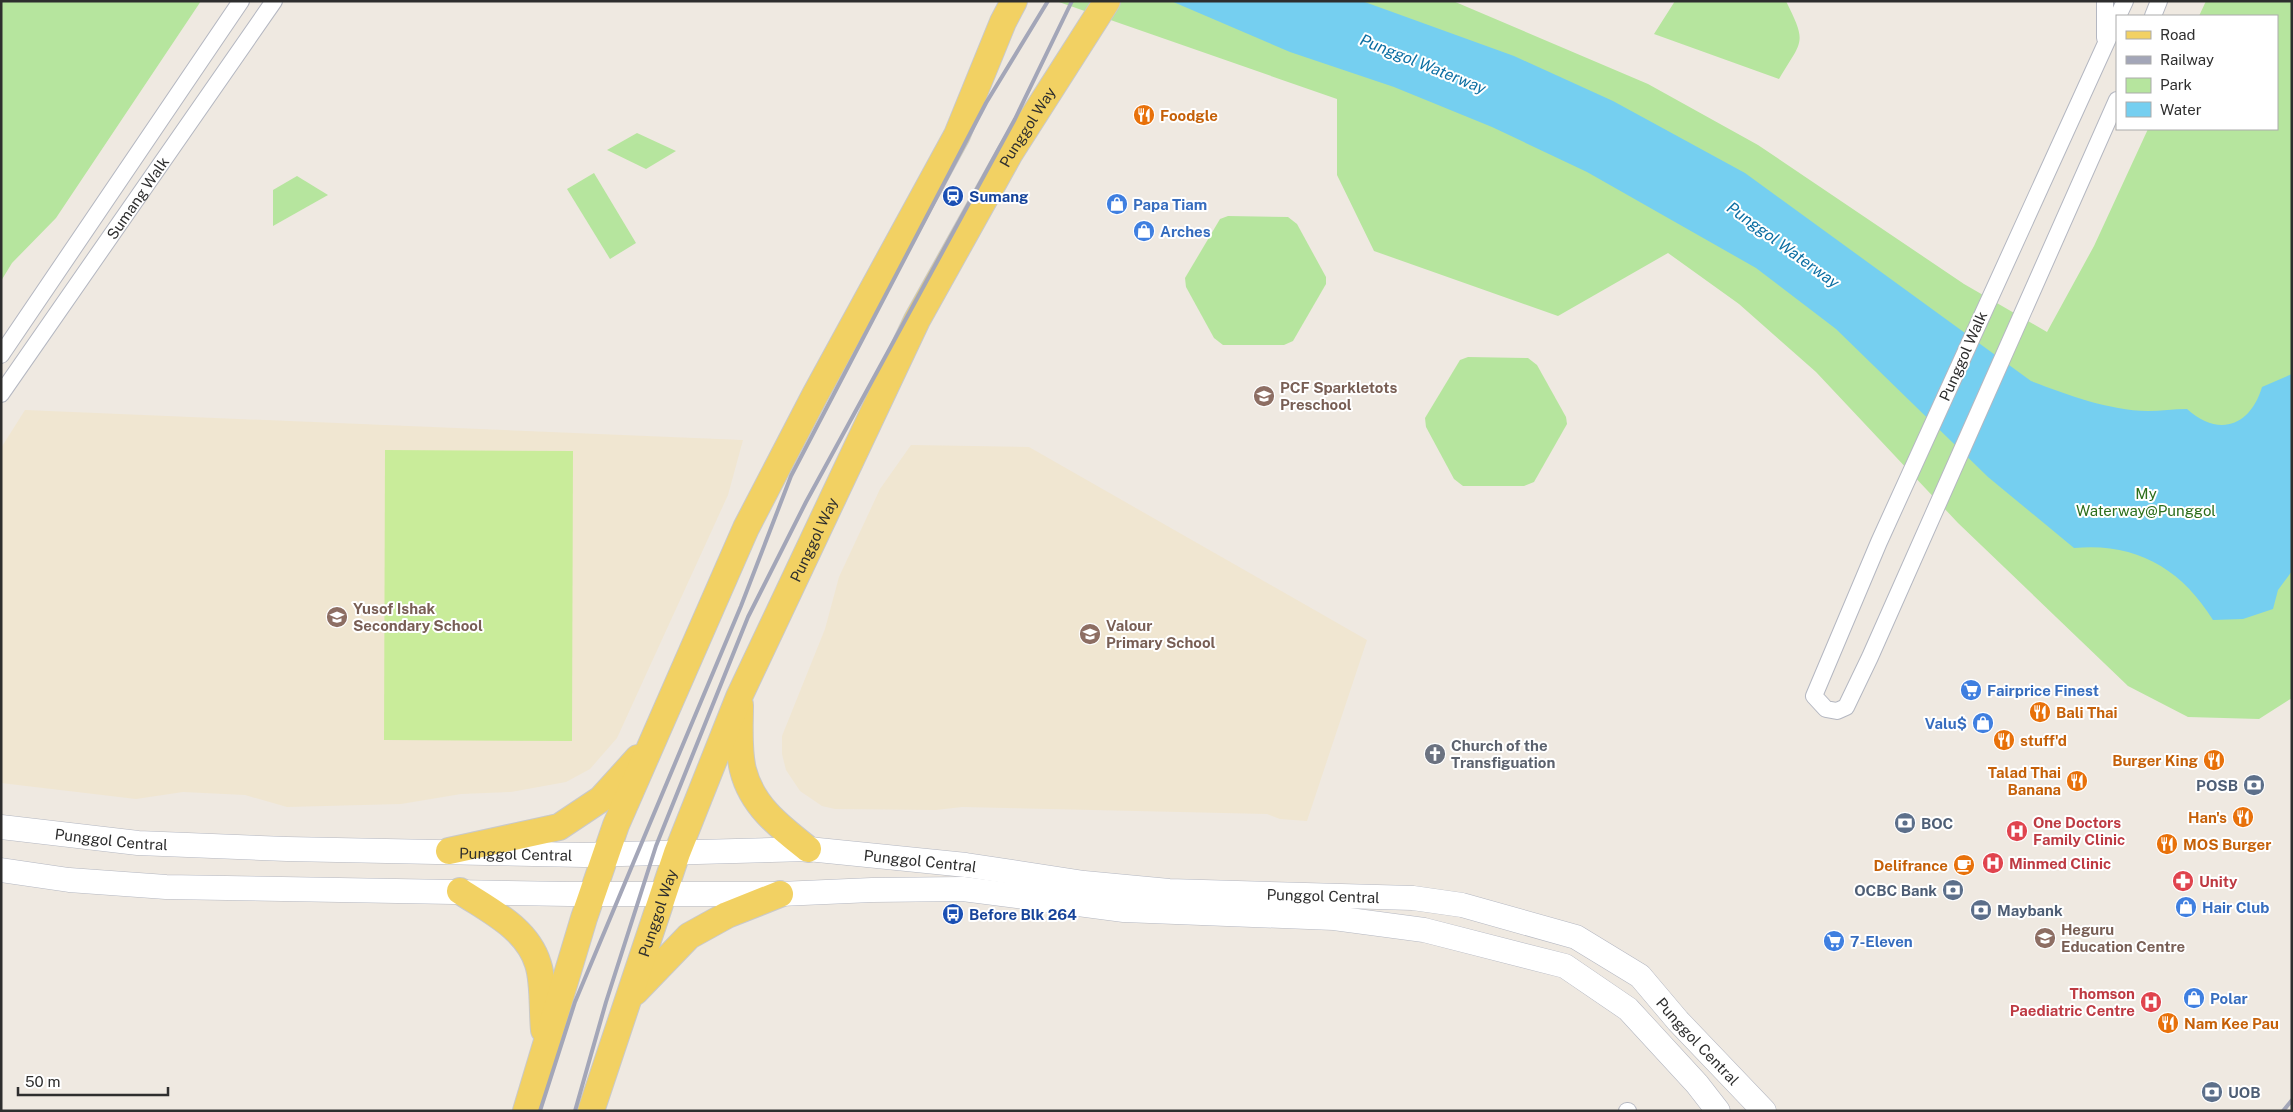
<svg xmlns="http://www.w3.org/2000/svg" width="2293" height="1112" font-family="'Public Sans',sans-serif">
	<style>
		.education { fill: #f0e6d1 }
		.green { fill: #b6e59e }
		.pitch { fill: #c9ec9a }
		.water { fill: #75cff0 }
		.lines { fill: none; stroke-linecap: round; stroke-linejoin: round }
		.minor-casing { stroke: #b4b7c1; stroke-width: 18 }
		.secondary-casing { stroke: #b4b7c1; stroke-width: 25 }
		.primary-casing { stroke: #c9c9c9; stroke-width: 28 }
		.minor { stroke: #fff; stroke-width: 16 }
		.secondary { stroke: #fff; stroke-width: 24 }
		.primary { stroke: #f2d163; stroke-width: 26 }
		.rail { stroke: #a3a6b8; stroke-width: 4 }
		.labels { text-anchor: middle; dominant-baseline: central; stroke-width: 4; stroke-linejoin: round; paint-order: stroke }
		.food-label { font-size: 15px; font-weight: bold; fill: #c56008; stroke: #fff; text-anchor: start }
		.street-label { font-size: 15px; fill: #2e2e2e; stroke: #fff }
		.transit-label { font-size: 15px; font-weight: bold; fill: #164399; stroke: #fff; text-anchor: start }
		.shop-label { font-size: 15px; font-weight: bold; fill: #366cbe; stroke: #fff; text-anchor: start }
		.education-label { font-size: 15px; font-weight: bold; fill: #785e54; stroke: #fff; text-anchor: start }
		.park-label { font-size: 15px; fill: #2c6e1b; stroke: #fff }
		.worship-label { font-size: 15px; font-weight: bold; fill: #5b616d; stroke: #fff; text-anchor: start }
		.service-label { font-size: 15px; font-weight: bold; fill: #4e5e75; stroke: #fff; text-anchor: start }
		.health-label { font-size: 15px; font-weight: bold; fill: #be3a42; stroke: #fff; text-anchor: start }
		.water-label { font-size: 16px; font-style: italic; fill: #0d6fa3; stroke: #fff }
	</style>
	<rect width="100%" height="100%" fill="#efe9e1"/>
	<g class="education">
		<path d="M25,410L743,440L728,495L617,738L590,769L566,782L511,792L461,794L401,804L287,807L245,795L183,792L136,799L1,783V448Z"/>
		<path d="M911,445L1029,447L1367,640L1307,821L1280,819L1267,814L962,807L936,810L835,809L822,806L800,791L786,770L782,754V736L825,629L839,577L880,489Z"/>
	</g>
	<g class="green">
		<path d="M1,1H201L56,218L12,263L1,281Z"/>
		<path d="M1056,1H1453L1648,84L1758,145L1964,284L2047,332L2094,246L2148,129H2277V16H2199L2206,1H2292V698L2259,719L2188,717L2128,686L1958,523L1816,372L1739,304L1668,253L1558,316L1374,251L1337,175V99Z"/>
		<path d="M1675,1H1786C1807,44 1803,39 1779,79L1654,34Z"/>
		<path d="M637,133L676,151L646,169L607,150Z"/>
		<path d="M594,173L636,243L610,259L567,189Z"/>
		<path d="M297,176L328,195L273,226V190Z"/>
		<path d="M1228,216L1288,217L1297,224L1326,277V284L1293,341L1284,345H1223L1214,338L1186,287L1185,278L1220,219Z"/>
		<path d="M1468,357L1528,358L1537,365L1566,417L1567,424L1534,482L1524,486H1463L1454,479L1426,427L1425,418L1460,360Z"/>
	</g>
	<path class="pitch" d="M385,450L573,451L572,741L384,740Z"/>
	<path class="water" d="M1171,1H1362L1514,56L1613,101L1745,173L2031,381C2068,395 2108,410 2148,411C2161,411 2174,409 2187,409C2218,437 2250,427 2262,387L2292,374V571L2278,590L2273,609L2243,619L2213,620C2181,568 2135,542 2074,548L1988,477L1836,329L1756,268L1587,172L1492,127L1394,87L1290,52Z"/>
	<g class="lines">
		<g class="minor-casing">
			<g id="minor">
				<path d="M2105,1V38"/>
				<path d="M2118,16L2125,1"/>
				<path d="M2153,16L2159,1"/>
				<path d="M2117,19L1879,542L1814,696L1826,709L1837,711L1846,707L1870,657L2117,100"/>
				<path d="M1,355L241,1"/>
				<path id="s1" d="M1,394L274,1"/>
				<path d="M1627,1111H1628"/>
			</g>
		</g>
		<g class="secondary-casing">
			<g id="secondary">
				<path id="s2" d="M1,827L138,843L287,849L584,855L808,849L966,865L1084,883L1169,891L1413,898L1462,905L1576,937L1640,976L1678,1021L1764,1111"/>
				<path d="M1,870L69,880L166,887L569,894H780L872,890L963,889L1124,910L1334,918L1424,930L1565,966L1628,1009L1697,1084L1718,1111"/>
			</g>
		</g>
		<g class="primary-casing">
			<g id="primary">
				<path d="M740,705C740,726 738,750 743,770C752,806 780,827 808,849"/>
				<path d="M449,851L559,827L601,799L638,758"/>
				<path d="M460,891C490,911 527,928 538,964C544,982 542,1011 544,1030"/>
				<path d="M635,992L689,936L727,915L780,894"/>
				<path d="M526,1111L584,918L616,825L746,528L815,395L957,135L1003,22L1014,1"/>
				<path id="s3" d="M591,1111L677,853L739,697L917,320L1010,153L1107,1"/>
			</g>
		</g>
		<use href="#minor" class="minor"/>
		<use href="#secondary" class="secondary"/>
		<use href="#primary" class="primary"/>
		<g class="rail">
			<path d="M540,1111L575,1002L741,606L791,476L986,103L1048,1"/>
			<path d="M575,1111L606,1002L656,846L748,617L806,502L1015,119L1072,1"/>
			<path d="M2283,1111L2292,1100"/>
		</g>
	</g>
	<defs>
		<g id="restaurant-disc" transform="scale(1.125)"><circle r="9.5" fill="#e8710a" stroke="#fff"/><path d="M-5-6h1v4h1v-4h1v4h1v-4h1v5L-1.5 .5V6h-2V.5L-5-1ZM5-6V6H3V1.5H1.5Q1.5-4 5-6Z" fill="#fff"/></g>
		<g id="station-disc" transform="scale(1.125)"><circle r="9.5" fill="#1a4fb4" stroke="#fff"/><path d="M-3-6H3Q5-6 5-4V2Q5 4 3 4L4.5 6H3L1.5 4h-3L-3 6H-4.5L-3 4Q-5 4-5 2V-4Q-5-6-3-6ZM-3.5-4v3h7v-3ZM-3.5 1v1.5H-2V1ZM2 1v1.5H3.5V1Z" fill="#fff"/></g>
		<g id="shop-disc" transform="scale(1.125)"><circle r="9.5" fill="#3f7fe0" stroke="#fff"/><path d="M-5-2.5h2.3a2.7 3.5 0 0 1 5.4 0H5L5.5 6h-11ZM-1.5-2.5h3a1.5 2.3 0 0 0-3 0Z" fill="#fff"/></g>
		<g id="school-disc" transform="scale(1.125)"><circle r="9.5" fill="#8d6e63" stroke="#fff"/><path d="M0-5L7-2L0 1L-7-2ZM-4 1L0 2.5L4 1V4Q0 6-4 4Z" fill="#fff"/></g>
		<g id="supermarket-disc" transform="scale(1.125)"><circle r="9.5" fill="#3f7fe0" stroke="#fff"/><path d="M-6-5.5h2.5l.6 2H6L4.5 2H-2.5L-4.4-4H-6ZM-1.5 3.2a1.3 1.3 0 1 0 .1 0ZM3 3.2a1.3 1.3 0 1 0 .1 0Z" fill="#fff"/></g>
		<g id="church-disc" transform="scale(1.125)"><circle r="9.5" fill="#6b7280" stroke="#fff"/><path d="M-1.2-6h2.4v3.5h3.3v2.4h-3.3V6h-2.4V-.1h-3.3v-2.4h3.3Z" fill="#fff"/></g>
		<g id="bank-disc" transform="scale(1.125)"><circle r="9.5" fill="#5c6f8a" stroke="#fff"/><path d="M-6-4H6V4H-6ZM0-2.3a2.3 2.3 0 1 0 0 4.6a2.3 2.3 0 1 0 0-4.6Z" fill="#fff"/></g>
		<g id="hospital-disc" transform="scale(1.125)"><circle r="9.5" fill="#e0444e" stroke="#fff"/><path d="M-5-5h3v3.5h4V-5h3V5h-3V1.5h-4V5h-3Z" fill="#fff"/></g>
		<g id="cafe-disc" transform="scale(1.125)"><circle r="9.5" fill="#e8710a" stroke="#fff"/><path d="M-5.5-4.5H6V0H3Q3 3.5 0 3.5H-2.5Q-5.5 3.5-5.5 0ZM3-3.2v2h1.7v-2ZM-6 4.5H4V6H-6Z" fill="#fff"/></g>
		<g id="pharmacy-disc" transform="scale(1.125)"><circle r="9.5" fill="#e0444e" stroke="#fff"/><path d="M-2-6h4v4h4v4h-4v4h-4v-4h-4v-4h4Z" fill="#fff"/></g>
		<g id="bus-disc" transform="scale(1.125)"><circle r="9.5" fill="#1a4fb4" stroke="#fff"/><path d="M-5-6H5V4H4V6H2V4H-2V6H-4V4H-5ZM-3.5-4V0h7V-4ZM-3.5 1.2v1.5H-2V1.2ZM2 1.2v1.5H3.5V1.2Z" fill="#fff"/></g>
	</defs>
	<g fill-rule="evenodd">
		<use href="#restaurant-disc" x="1144" y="115"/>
		<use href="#station-disc" x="953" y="196"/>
		<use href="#shop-disc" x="1117" y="204"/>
		<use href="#shop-disc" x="1144" y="231"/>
		<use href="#school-disc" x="1264" y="396"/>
		<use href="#school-disc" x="337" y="617"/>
		<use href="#school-disc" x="1090" y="634"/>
		<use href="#supermarket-disc" x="1971" y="690"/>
		<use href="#restaurant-disc" x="2040" y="712"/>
		<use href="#shop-disc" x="1983" y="723"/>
		<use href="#restaurant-disc" x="2004" y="740"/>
		<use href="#church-disc" x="1435" y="754"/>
		<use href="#restaurant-disc" x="2214" y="760"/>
		<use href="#restaurant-disc" x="2077" y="781"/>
		<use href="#bank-disc" x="2254" y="785"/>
		<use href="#restaurant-disc" x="2243" y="817"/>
		<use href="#bank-disc" x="1905" y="823"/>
		<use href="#hospital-disc" x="2017" y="831"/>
		<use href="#restaurant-disc" x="2167" y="844"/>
		<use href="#hospital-disc" x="1993" y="863"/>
		<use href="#cafe-disc" x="1964" y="865"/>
		<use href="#pharmacy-disc" x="2183" y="881"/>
		<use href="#bank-disc" x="1953" y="890"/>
		<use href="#shop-disc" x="2186" y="907"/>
		<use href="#bank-disc" x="1981" y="910"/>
		<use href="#bus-disc" x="953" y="914"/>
		<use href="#school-disc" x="2045" y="938"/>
		<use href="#supermarket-disc" x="1834" y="941"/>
		<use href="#shop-disc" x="2194" y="998"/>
		<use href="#hospital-disc" x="2151" y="1002"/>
		<use href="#restaurant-disc" x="2168" y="1023"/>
		<use href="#bank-disc" x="2212" y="1092"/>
	</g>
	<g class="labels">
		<g class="food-label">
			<text x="1160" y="115">Foodgle</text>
			<text x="2056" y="712">Bali Thai</text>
			<text x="2020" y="740">stuff'd</text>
			<text x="2198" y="760" text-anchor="end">Burger King</text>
			<text x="2061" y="772" text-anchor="end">Talad Thai<tspan x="2061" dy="17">Banana</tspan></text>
			<text x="2227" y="817" text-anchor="end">Han's</text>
			<text x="2183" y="844">MOS Burger</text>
			<text x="1948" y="865" text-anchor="end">Delifrance</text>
			<text x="2184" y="1023">Nam Kee Pau</text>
		</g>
		<g class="street-label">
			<text stroke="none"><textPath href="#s3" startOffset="1079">Punggol Way</textPath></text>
			<text stroke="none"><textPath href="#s1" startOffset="239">Sumang Walk</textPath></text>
			<text transform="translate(1963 356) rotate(-66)">Punggol Walk</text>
			<text stroke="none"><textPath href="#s3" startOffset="614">Punggol Way</textPath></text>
			<text stroke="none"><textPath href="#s2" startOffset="111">Punggol Central</textPath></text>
			<text stroke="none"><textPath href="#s2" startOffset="516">Punggol Central</textPath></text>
			<text stroke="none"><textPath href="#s2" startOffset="921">Punggol Central</textPath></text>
			<text stroke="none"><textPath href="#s2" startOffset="1326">Punggol Central</textPath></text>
			<text stroke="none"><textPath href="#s3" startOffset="209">Punggol Way</textPath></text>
			<text stroke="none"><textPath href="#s2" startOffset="1746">Punggol Central</textPath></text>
		</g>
		<g class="transit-label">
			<text x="969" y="196">Sumang</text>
			<text x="969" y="914">Before Blk 264</text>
		</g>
		<g class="shop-label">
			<text x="1133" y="204">Papa Tiam</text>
			<text x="1160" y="231">Arches</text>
			<text x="1987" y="690">Fairprice Finest</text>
			<text x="1967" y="723" text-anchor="end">Valu$</text>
			<text x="2202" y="907">Hair Club</text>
			<text x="1850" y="941">7-Eleven</text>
			<text x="2210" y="998">Polar</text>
		</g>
		<g class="education-label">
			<text x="1280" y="387">PCF Sparkletots<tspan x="1280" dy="17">Preschool</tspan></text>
			<text x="353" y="608">Yusof Ishak<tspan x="353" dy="17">Secondary School</tspan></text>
			<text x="1106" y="625">Valour<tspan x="1106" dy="17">Primary School</tspan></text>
			<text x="2061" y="929">Heguru<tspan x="2061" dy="17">Education Centre</tspan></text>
		</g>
		<g class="park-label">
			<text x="2146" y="493">My<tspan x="2146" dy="17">Waterway@Punggol</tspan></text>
		</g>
		<g class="worship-label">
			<text x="1451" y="745">Church of the<tspan x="1451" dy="17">Transfiguation</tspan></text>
		</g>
		<g class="service-label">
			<text x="2238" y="785" text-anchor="end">POSB</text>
			<text x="1921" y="823">BOC</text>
			<text x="1937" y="890" text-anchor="end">OCBC Bank</text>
			<text x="1997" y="910">Maybank</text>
			<text x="2228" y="1092">UOB</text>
		</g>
		<g class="health-label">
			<text x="2033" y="822">One Doctors<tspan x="2033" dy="17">Family Clinic</tspan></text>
			<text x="2009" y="863">Minmed Clinic</text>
			<text x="2199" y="881">Unity</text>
			<text x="2135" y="993" text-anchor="end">Thomson<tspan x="2135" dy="17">Paediatric Centre</tspan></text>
		</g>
		<g class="water-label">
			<text transform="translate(1423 64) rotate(22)">Punggol Waterway</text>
			<text transform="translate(1783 245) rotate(36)">Punggol Waterway</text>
		</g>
	</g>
	<rect width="2293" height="1112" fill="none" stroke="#2e2e2e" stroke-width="5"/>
	<rect x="2116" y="15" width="162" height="115" fill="#ffffff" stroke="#ababab"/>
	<rect x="2126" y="31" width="25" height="8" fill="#f2d163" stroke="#ababab"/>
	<text x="2160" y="40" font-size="15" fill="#2e2e2e">Road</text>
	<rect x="2126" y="56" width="25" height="8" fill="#a3a6b8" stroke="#ababab"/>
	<text x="2160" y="65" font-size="15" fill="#2e2e2e">Railway</text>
	<rect x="2126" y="78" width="25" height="15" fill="#b6e59e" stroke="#ababab"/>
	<text x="2160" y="90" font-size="15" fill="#2e2e2e">Park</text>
	<rect x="2126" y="102" width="25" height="15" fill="#75cff0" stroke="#ababab"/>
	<text x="2160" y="115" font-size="15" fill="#2e2e2e">Water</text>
	<path d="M18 1087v8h150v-8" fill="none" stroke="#2e2e2e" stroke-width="2.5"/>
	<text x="25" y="1087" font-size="15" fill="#2e2e2e" stroke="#ffffff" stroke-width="4" paint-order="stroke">50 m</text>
</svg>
